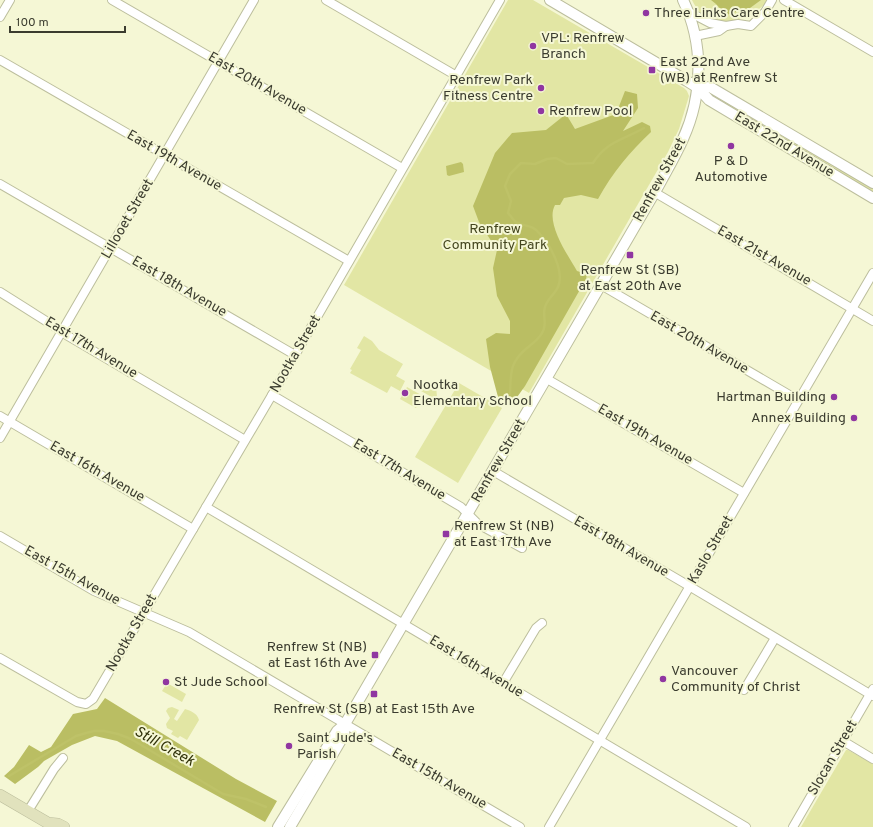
<svg xmlns="http://www.w3.org/2000/svg" width="873" height="827" font-family="Overpass,sans-serif">
	<style>
		.green { fill: #e2e6a4 }
		.forest { fill: #babe63 }
		.water { fill: #bec268 }
		.lines { fill: none; stroke-linecap: round; stroke-linejoin: round }
		.stream { stroke: #bec268; stroke-width: 2.5 }
		.minor-casing { stroke: #bcbe9d; stroke-width: 10 }
		.tertiary-casing { stroke: #bcbe9d; stroke-width: 12 }
		.secondary-casing { stroke: #bcbe9d; stroke-width: 12 }
		.minor { stroke: #fff; stroke-width: 8 }
		.tertiary { stroke: #fff; stroke-width: 10 }
		.secondary { stroke: #e1e2bd; stroke-width: 11 }
		.poi-dot { fill: #9036a1; stroke: #f5f7d5; stroke-width: 1.5 }
		.labels { text-anchor: middle; dominant-baseline: central; stroke-width: 4; stroke-linejoin: round; paint-order: stroke }
		.poi-label { font-size: 14px; fill: #3b3c2f; stroke: #f5f7d5; text-anchor: start }
		.street-label { font-size: 14px; fill: #3b3c2f; stroke: #f5f7d5 }
		.park-label { font-size: 14px; fill: #44461f; stroke: #f5f7d5 }
		.water-label { font-size: 15px; font-style: italic; fill: #303109; stroke: #f5f7d5 }
	</style>
	<rect width="100%" height="100%" fill="#f5f7d5"/>
	<g class="green">
		<path d="M508,0H533L684,88L687,91L689,96L679,129L668,152L529,393L344,285Z"/>
		<path d="M692,0H768C760,13 729,26 714,21C703,18 697,10 692,0Z"/>
		<path d="M711,95L757,120L873,188V194Z"/>
		<path d="M364,336L372,341L379,350L403,364L396,376L405,381L400,391L391,386L387,393L350,373L352,370L350,369L361,350L357,348Z"/>
		<path d="M429,382L436,386L437,397L435,399L421,391L425,384Z"/>
		<path d="M459,383L502,408L458,483L415,457Z"/>
		<path d="M407,387L423,396L416,408L400,399Z"/>
		<path d="M167,683L186,694L182,702L162,691Z"/>
		<path d="M172,707L179,710L174,719L177,721L185,709C191,711 197,713 199,720L187,740L180,736L178,738L171,734L173,731L167,728L166,724L170,718L166,711L168,708Z"/>
		<path d="M846,750H848L873,764V827H801Z"/>
	</g>
	<g class="forest">
		<path d="M711,0H761L750,8L726,15L716,4Z"/>
		<path d="M625,91L637,94L638,108L623,131L642,122L650,126L651,132C629,153 613,172 598,199L581,195L564,198L560,205H555C545,223 568,255 577,271L587,274L586,279L525,386L515,400L498,397L490,367L486,339L496,333L510,334V321L497,296L493,268L497,250L479,222L473,206L495,153L512,133L546,130L566,114L575,129L616,114Z"/>
		<path d="M105,698L236,779L277,801L265,822L117,741L95,736L72,745L44,761L38,767L15,784L4,776L14,767L29,745L41,752L51,747L73,714L97,709Z"/>
	</g>
	<path class="water" d="M461,162L463,164L464,172L449,176L447,175L446,166Z"/>
	<g class="lines">
		<g class="stream">
			<path d="M510,394C511,373 509,363 527,348C532,344 539,339 542,333C548,324 542,316 545,307C547,299 555,294 558,287C565,271 550,245 540,234C533,224 524,227 516,222C513,220 511,216 508,213L511,201L505,186L510,174L521,163L535,164L547,159L556,158L567,164L593,163C607,141 623,140 644,128"/>
			<path d="M9,776L76,736L86,733L94,731H104L118,734L131,739L223,794L246,799L266,807"/>
		</g>
		<g class="minor-casing">
			<g id="minor">
				<path d="M112,0L402,168"/>
				<path d="M326,0L455,75"/>
				<path d="M784,0L873,52"/>
				<path d="M687,11L710,23L726,26"/>
				<path d="M0,17L10,0"/>
				<path d="M695,36L719,31L726,26L738,24L751,26L765,12L772,0"/>
				<path d="M0,60L349,261"/>
				<path d="M0,184L295,355"/>
				<path d="M654,192L873,321"/>
				<path d="M601,285L798,400"/>
				<path d="M0,292L57,328L68,336L245,440"/>
				<path d="M547,379L744,493"/>
				<path d="M272,395L461,507L478,524L522,548"/>
				<path d="M0,416L193,529"/>
				<path d="M0,438L254,0"/>
				<path d="M493,471L684,583L873,696"/>
				<path d="M206,507L746,827"/>
				<path d="M0,536L94,591L189,632L520,827"/>
				<path d="M0,658L77,702L86,704L93,699L272,395L500,0"/>
				<path d="M503,683L536,628L542,623"/>
				<path d="M744,690L775,638"/>
				<path d="M843,741L873,759"/>
				<path d="M28,811L54,769L63,758"/>
				<path d="M549,827L873,273"/>
				<path d="M793,827L873,689"/>
			</g>
		</g>
		<g class="tertiary-casing">
			<g id="tertiary">
				<path d="M550,0L687,81L698,88L709,100L873,198"/>
				<path d="M698,88L710,87L873,183"/>
				<path d="M278,827L337,731L345,724L659,185C667,170 676,155 683,139C703,95 704,44 683,0"/>
				<path d="M290,827L344,735L345,724"/>
			</g>
		</g>
		<g class="secondary-casing">
			<path id="secondary" d="M0,795L48,823L58,824L64,827"/>
		</g>
		<use href="#minor" class="minor"/>
		<use href="#tertiary" class="tertiary"/>
		<use href="#secondary" class="secondary"/>
	</g>
	<g class="poi-dot">
		<circle cx="646" cy="13" r="4"/>
		<circle cx="533" cy="46" r="4"/>
		<rect x="648" y="66" width="8" height="8" rx="2"/>
		<circle cx="541" cy="88" r="4"/>
		<circle cx="541" cy="111" r="4"/>
		<circle cx="731" cy="146" r="4"/>
		<rect x="626" y="251" width="8" height="8" rx="2"/>
		<circle cx="405" cy="393" r="4"/>
		<circle cx="834" cy="397" r="4"/>
		<circle cx="854" cy="418" r="4"/>
		<rect x="442" y="530" width="8" height="8" rx="2"/>
		<rect x="371" y="651" width="8" height="8" rx="2"/>
		<circle cx="663" cy="679" r="4"/>
		<circle cx="166" cy="682" r="4"/>
		<rect x="370" y="690" width="8" height="8" rx="2"/>
		<circle cx="289" cy="746" r="4"/>
	</g>
	<g class="labels">
		<g class="poi-label">
			<text x="654" y="13">Three Links Care Centre</text>
			<text x="541" y="38">VPL: Renfrew<tspan x="541" dy="16">Branch</tspan></text>
			<text x="660" y="62">East 22nd Ave<tspan x="660" dy="16">(WB) at Renfrew St</tspan></text>
			<text x="533" y="80" text-anchor="end">Renfrew Park<tspan x="533" dy="16">Fitness Centre</tspan></text>
			<text x="549" y="111">Renfrew Pool</text>
			<text x="731" y="161" text-anchor="middle">P &amp; D<tspan x="731" dy="16">Automotive</tspan></text>
			<text x="630" y="270" text-anchor="middle">Renfrew St (SB)<tspan x="630" dy="16">at East 20th Ave</tspan></text>
			<text x="413" y="385">Nootka<tspan x="413" dy="16">Elementary School</tspan></text>
			<text x="826" y="397" text-anchor="end">Hartman Building</text>
			<text x="846" y="418" text-anchor="end">Annex Building</text>
			<text x="454" y="526">Renfrew St (NB)<tspan x="454" dy="16">at East 17th Ave</tspan></text>
			<text x="367" y="647" text-anchor="end">Renfrew St (NB)<tspan x="367" dy="16">at East 16th Ave</tspan></text>
			<text x="671" y="671">Vancouver<tspan x="671" dy="16">Community of Christ</tspan></text>
			<text x="174" y="682">St Jude School</text>
			<text x="374" y="709" text-anchor="middle">Renfrew St (SB) at East 15th Ave</text>
			<text x="297" y="738">Saint Jude's<tspan x="297" dy="16">Parish</tspan></text>
		</g>
		<g class="street-label">
			<text transform="translate(257 84) rotate(30)">East 20th Avenue</text>
			<text transform="translate(784 145) rotate(31)">East 22nd Avenue</text>
			<text transform="translate(174 161) rotate(30)">East 19th Avenue</text>
			<text transform="translate(660 180) rotate(-61)">Renfrew Street</text>
			<text transform="translate(128 219) rotate(-60)">Lillooet Street</text>
			<text transform="translate(764 256) rotate(30)">East 21st Avenue</text>
			<text transform="translate(179 287) rotate(30)">East 18th Avenue</text>
			<text transform="translate(699 343) rotate(30)">East 20th Avenue</text>
			<text transform="translate(91 348) rotate(31)">East 17th Avenue</text>
			<text transform="translate(296 354) rotate(-60)">Nootka Street</text>
			<text transform="translate(645 435) rotate(30)">East 19th Avenue</text>
			<text transform="translate(499 461) rotate(-60)">Renfrew Street</text>
			<text transform="translate(399 470) rotate(31)">East 17th Avenue</text>
			<text transform="translate(97 472) rotate(30)">East 16th Avenue</text>
			<text transform="translate(621 547) rotate(30)">East 18th Avenue</text>
			<text transform="translate(711 550) rotate(-60)">Kaslo Street</text>
			<text transform="translate(72 576) rotate(29)">East 15th Avenue</text>
			<text transform="translate(132 633) rotate(-60)">Nootka Street</text>
			<text transform="translate(476 667) rotate(31)">East 16th Avenue</text>
			<text transform="translate(833 758) rotate(-60)">Slocan Street</text>
			<text transform="translate(439 779) rotate(30)">East 15th Avenue</text>
		</g>
		<g class="park-label">
			<text x="495" y="229">Renfrew<tspan x="495" dy="16">Community Park</tspan></text>
		</g>
		<g class="water-label">
			<text transform="translate(164 747) rotate(29)">Still Creek</text>
		</g>
	</g>
	<path d="M10 26v6h115v-6" fill="none" stroke="#3b3c2f" stroke-width="2"/>
	<text x="16" y="26" font-size="12" fill="#3b3c2f" stroke="#f5f7d5" stroke-width="3" paint-order="stroke">100 m</text>
</svg>
